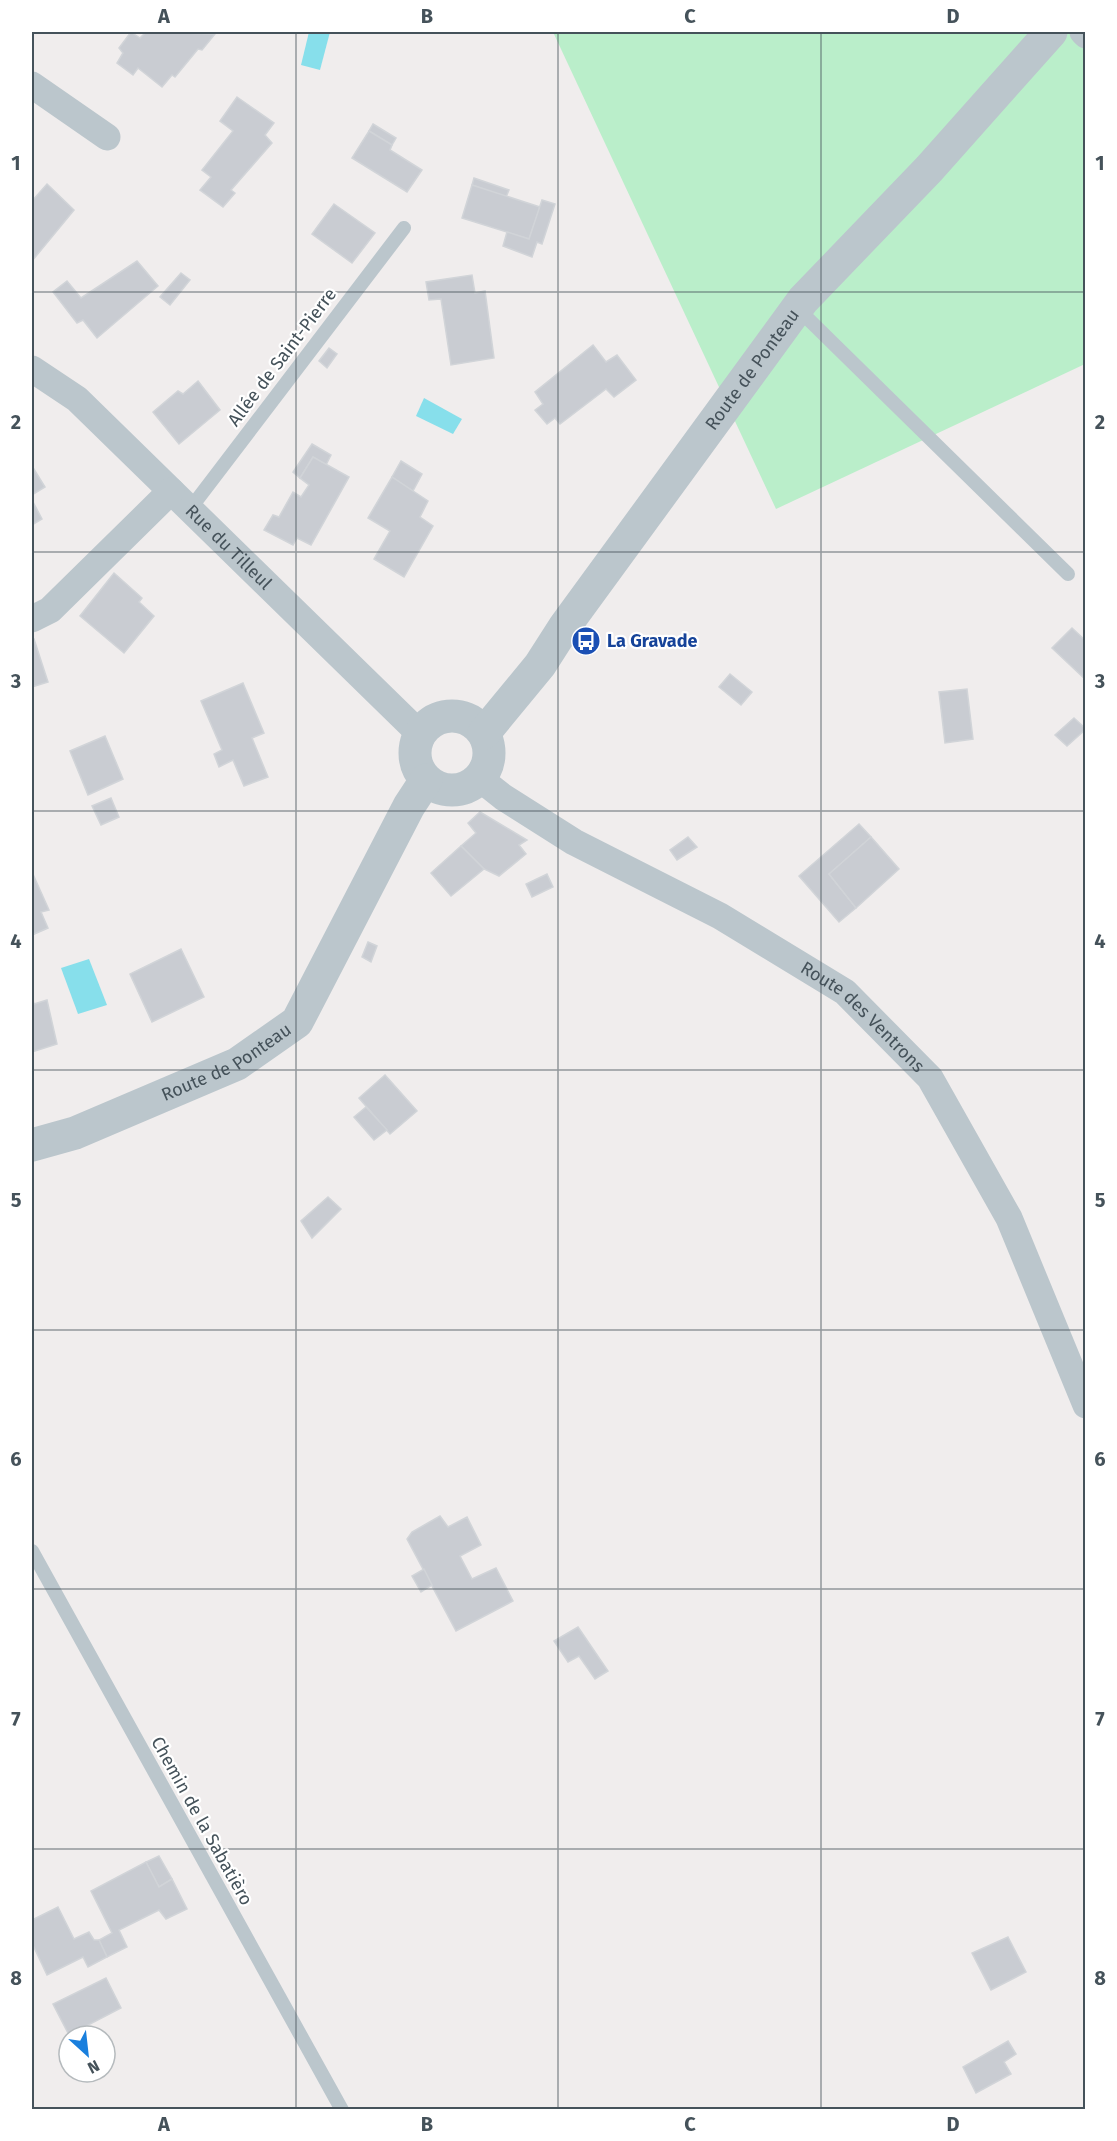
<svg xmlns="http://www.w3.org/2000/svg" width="1117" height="2141" font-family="'Fira Sans',sans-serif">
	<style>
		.green { fill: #baeeca }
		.water { fill: #87dfeb }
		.building { fill: #c9ccd2; stroke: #d1d4d8; stroke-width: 1.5 }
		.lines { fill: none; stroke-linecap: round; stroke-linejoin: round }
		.service { stroke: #bbc6cc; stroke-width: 14 }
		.minor { stroke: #bbc6cc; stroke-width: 27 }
		.tertiary { stroke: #bbc6cc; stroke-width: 33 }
		.grid { fill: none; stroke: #45525a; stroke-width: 1.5; stroke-opacity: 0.55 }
		.labels { text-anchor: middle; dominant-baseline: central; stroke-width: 4.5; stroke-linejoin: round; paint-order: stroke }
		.street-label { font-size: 18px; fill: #45525a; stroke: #fff }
		.transit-label { font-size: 18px; font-weight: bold; fill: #164399; stroke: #fff; text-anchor: start }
		.neatline { fill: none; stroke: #45525a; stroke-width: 2 }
		.grid-label { font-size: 20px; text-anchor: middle; font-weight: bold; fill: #45525a }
	</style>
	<rect width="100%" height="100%" fill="#f0eded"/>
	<path class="green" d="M553,32H1085V364L776,509Z"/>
	<g class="water">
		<path d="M309,32H330L320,70L301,65Z"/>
		<path d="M424,398L462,419L453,434L416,416Z"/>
		<path d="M89,959L107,1005L78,1014L61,968Z"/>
	</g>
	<g class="building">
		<path d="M131,32L140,38L146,32L215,34L202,50L198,49L175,77L172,75L162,87L138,68L133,75L117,63L123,53L119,48Z"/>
		<path d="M237,97L274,123L265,135L272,143L231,190L235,193L223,207L200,190L211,177L202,170L233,131L220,121Z"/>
		<path d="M373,124L396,138L392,145L369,131Z"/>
		<path d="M369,131L392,145L390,150L422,170L407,192L352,158Z"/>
		<path d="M474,178L509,190L506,197L472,185Z"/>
		<path d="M47,184L74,210L32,261V201Z"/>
		<path d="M472,185L540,207L529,239L462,218Z"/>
		<path d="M542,200L555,204L542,244L537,242L532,257L503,246L507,232L529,239Z"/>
		<path d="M334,204L375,233L352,263L312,234Z"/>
		<path d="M137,261L158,286L97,338L83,320L77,323L53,292L67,281L81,298Z"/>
		<path d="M181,273L190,280L170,305L160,297Z"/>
		<path d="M472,275L475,293L485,291L494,358L451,365L441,299L429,300L426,282Z"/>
		<path d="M593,345L606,362L617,355L636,380L614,397L606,389L560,424L555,418L547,424L535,410L543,404L535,392Z"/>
		<path d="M329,348L337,354L327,368L319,361Z"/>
		<path d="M198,381L220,410L179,444L153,412L178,391L183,394Z"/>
		<path d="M312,444L331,455L326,465L313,457L300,478L293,472Z"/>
		<path d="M313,457L349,477L311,545L297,538L293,545L264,530L273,515L279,517L293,492L301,497L309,485L300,478Z"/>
		<path d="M401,461L422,474L413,491L392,477Z"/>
		<path d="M32,466L45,487L32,495Z"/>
		<path d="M392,477L428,501L420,517L433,526L404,577L374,559L390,531L368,518Z"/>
		<path d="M32,500L42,519L32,525Z"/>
		<path d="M114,573L142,598L139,602L154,616L124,653L80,616Z"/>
		<path d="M1072,628L1086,641V680L1052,648Z"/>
		<path d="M34,639L48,682L32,687V640Z"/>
		<path d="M730,674L752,692L741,705L719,687Z"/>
		<path d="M243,683L264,733L252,738L268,777L244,786L233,760L219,767L214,754L222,750L201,701Z"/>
		<path d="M967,689L973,739L945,743L939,692Z"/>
		<path d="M1074,718L1086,729L1067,746L1055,735Z"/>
		<path d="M105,736L123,779L88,795L70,751Z"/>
		<path d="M111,798L119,817L101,825L92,806Z"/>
		<path d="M480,812L527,840L519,845L526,854L499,876L484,869L461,846L476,833L468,823Z"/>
		<path d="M859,824L871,837L829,874L856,908L839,922L799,876Z"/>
		<path d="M688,837L697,847L677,860L670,850Z"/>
		<path d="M871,837L899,869L856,908L829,874Z"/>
		<path d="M461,846L484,869L451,896L431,873Z"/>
		<path d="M32,872L49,910L41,912L48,928L32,935Z"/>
		<path d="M547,874L553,887L532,897L526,884Z"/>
		<path d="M368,942L377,946L371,962L362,957Z"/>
		<path d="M181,949L204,997L152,1022L130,974Z"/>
		<path d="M32,997L34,1004L47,1000L57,1044L32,1052Z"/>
		<path d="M385,1075L417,1111L390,1134L359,1098Z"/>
		<path d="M366,1107L387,1130L374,1140L354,1117Z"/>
		<path d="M328,1197L341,1209L312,1238L301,1221Z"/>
		<path d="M440,1516L448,1527L467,1517L481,1545L460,1556L472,1579L496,1568L513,1601L456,1631L407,1539L412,1532Z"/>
		<path d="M424,1569L432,1585L421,1592L412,1576Z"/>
		<path d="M578,1627L608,1671L595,1679L579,1656L568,1662L554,1641Z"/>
		<path d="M159,1856L172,1879L159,1887L146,1862Z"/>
		<path d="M146,1862L159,1887L172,1879L187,1909L166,1919L159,1910L119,1930L127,1947L107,1957L99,1940L112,1933L91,1891Z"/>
		<path d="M58,1907L74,1939L89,1932L94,1940H99L107,1957L88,1967L83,1957L47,1975L32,1943V1920Z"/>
		<path d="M1008,1937L1026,1972L991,1990L972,1953Z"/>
		<path d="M106,1978L121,2008L69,2035L53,2004Z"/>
		<path d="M1008,2041L1016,2054L1004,2062L1011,2074L976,2093L963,2067Z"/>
	</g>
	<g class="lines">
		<g class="service">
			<path d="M797,308L1068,574"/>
			<path d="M190,509L404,228"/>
			<path d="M32,1551L342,2110"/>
		</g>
		<g class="minor">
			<path d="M1083,32L1086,35"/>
			<path d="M32,85L107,137"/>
			<path id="s1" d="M32,369L77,399L419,733"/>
			<path d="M32,619L50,610L171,491"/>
			<path id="s2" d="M479,778L503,797L574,842L720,916L845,992L930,1078L1009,1218L1086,1405"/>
		</g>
		<g class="tertiary">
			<circle cx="452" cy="753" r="37"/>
			<path id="s3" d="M484,733L540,665L565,626L803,300L929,169L1051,32"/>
			<path id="s4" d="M32,1145L75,1133L237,1064L297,1022L409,806L426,780"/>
		</g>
	</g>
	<path class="grid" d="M296,32V2110M558,32V2110M821,32V2110M32,292H1086M32,552H1086M32,811H1086M32,1070H1086M32,1330H1086M32,1589H1086M32,1849H1086"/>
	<defs>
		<g id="bus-disc" transform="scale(1.5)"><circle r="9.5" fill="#1a4fb4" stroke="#fff"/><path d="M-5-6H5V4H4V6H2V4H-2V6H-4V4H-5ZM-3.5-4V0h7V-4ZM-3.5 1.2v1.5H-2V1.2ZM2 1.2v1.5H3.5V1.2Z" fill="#fff"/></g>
	</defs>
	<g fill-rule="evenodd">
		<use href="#bus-disc" x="586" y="641"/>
	</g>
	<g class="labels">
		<g class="street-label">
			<text transform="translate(282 357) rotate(-53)">Allée de Saint-Pierre</text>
			<text stroke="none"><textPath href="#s3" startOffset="452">Route de Ponteau</textPath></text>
			<text stroke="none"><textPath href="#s1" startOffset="266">Rue du Tilleul</textPath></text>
			<text stroke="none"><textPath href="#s2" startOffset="454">Route des Ventrons</textPath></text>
			<text stroke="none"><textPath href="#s4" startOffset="212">Route de Ponteau</textPath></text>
			<text transform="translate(202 1821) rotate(61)">Chemin de la Sabatièro</text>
		</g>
		<g class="transit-label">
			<text x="607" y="641">La Gravade</text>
		</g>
	</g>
	<rect width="1117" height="2141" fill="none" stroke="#ffffff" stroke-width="66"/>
	<g transform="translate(87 2054) rotate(153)"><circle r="28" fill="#ffffff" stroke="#b5babd" stroke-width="1.5"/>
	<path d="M0-4.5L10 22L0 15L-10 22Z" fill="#197fdd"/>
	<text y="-9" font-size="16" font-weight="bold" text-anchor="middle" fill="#45525a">N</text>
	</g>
	<rect x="33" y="33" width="1051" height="2075" class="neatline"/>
	<g class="grid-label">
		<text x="164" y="23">A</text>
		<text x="427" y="23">B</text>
		<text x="690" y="23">C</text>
		<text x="953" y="23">D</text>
		<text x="16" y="170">1</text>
		<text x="1100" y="170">1</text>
		<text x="16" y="429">2</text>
		<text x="1100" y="429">2</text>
		<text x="16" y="688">3</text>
		<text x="1100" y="688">3</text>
		<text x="16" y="948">4</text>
		<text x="1100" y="948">4</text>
		<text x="16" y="1207">5</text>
		<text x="1100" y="1207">5</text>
		<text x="16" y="1466">6</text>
		<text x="1100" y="1466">6</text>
		<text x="16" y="1726">7</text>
		<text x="1100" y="1726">7</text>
		<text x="16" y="1985">8</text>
		<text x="1100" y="1985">8</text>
		<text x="164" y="2131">A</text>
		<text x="427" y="2131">B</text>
		<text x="690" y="2131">C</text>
		<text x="953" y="2131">D</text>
	</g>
</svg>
